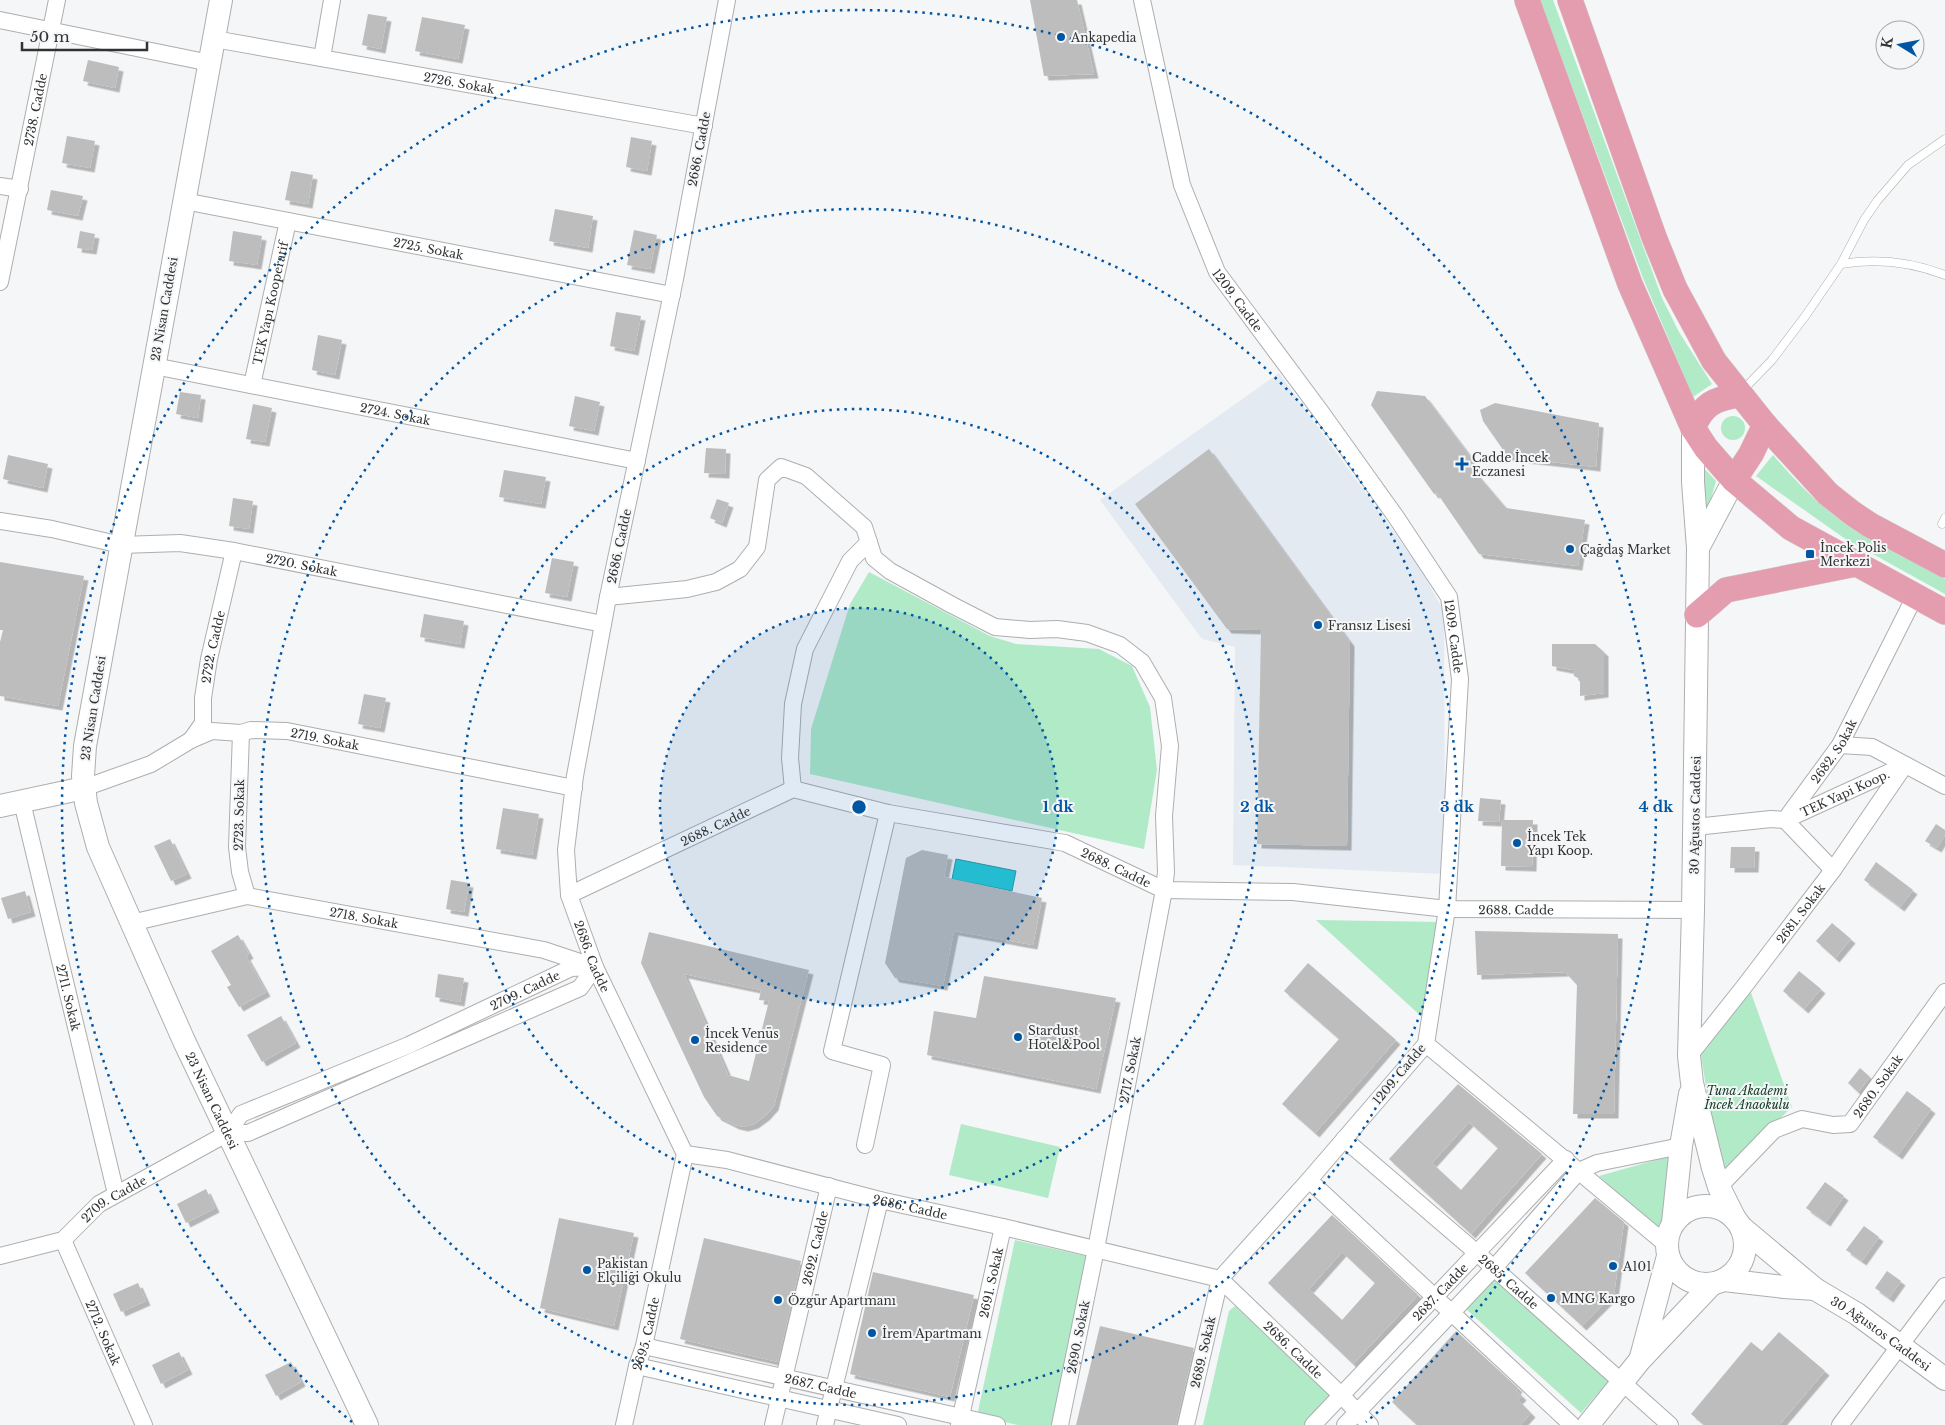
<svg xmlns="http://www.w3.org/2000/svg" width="1945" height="1425" font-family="'Libre Baskerville',serif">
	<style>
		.built { fill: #e4eaf1 }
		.green { fill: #b0eac7 }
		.water { fill: #2acbd8; stroke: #2c9da6 }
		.building { fill: #bdbdbe; fill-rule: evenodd; filter: url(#shadow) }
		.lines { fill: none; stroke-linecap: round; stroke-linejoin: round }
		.lane-casing { stroke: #adaeb0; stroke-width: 9 }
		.street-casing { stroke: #adaeb0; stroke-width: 18 }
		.secondary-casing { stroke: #adaeb0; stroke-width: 24 }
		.primary-casing { stroke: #d2d2d2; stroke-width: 26 }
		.lane { stroke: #fff; stroke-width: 8 }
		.street { stroke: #fff; stroke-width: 16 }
		.secondary { stroke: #fff; stroke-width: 22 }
		.primary { stroke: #e39daf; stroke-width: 25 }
		.ring { fill: none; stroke: #0056a3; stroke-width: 2.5; stroke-dasharray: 2.5 5 }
		.poi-dot { fill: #0056a3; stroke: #f5f6f7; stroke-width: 2 }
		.labels { text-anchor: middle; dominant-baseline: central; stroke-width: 4; stroke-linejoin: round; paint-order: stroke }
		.poi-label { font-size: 12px; fill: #313232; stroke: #f5f6f7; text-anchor: start }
		.street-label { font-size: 12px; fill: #313232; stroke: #f5f6f7 }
		.park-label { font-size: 12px; font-style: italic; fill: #103b26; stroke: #f5f6f7 }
		.centre { fill: #0056a3; stroke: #f5f6f7; stroke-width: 2.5 }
		.ring-label { font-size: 15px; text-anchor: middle; font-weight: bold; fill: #0056a3; stroke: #f5f6f7; stroke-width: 4; stroke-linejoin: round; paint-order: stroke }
	</style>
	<defs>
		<filter id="shadow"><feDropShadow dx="4.5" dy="4.5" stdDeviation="0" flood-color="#0004"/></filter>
	</defs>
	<rect width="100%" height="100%" fill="#f5f6f7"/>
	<path class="built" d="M1279,373L1422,571L1444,612L1445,874L1233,865L1235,647L1202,639L1100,500Z"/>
	<g class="green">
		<path d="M1540,0H1553L1662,298L1679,332L1712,384L1693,397L1643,278Z"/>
		<circle cx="1733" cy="428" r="12"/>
		<path d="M1773,455C1798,484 1824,511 1857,532C1885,549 1916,563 1945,579V594L1844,538L1756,476Z"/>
		<path d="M1702,466L1716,481L1706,516Z"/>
		<path d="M869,572L990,636L1016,644L1099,649L1132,666L1150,707L1157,770L1144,849L810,774L811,729L850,604Z"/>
		<path d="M1316,920L1441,922L1422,1017Z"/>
		<path d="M1750,990L1792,1107L1720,1176L1700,1049Z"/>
		<path d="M961,1124L1060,1147L1048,1198L949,1175Z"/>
		<path d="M1670,1156L1664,1237L1599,1176Z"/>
		<path d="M1015,1240L1090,1257L1053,1425H1018L977,1416Z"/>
		<path d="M1495,1276L1610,1379L1581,1413L1466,1309Z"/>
		<path d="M1235,1306L1333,1395L1306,1425H1203L1229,1311Z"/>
	</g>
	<path class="water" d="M956,859L1016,871L1012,891L952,879Z"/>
	<g class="building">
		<path d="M1030,0H1077L1094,74L1044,76Z"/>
		<path d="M368,14L387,17L381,49L362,45Z"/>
		<path d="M422,17L465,25L458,59L415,51Z"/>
		<path d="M88,60L119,67L115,88L83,81Z"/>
		<path d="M67,136L95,141L90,168L62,163Z"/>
		<path d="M631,137L652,141L647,171L626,167Z"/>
		<path d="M291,171L313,175L308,204L285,200Z"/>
		<path d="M51,190L83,196L78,216L47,210Z"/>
		<path d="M555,209L593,216L588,248L549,241Z"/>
		<path d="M634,230L657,235L650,269L627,265Z"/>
		<path d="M80,231L95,234L92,250L77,248Z"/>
		<path d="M233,231L262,236L257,265L229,261Z"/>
		<path d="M616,312L641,316L634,351L610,346Z"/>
		<path d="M318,335L342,340L335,375L312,370Z"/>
		<path d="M1377,391L1425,396L1477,465L1472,468L1506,508L1585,520L1578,566L1479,554L1437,493L1434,494L1371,405Z"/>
		<path d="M180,392L201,395L198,418L176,414Z"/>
		<path d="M575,396L600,402L594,431L569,426Z"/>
		<path d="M1495,403L1599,423L1596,467L1508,457L1483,421L1480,410Z"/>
		<path d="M253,404L272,408L265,442L246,439Z"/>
		<path d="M706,448L726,449L725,474L704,473Z"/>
		<path d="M1209,449L1350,642L1347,846L1257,844L1261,630L1227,629L1135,504Z"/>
		<path d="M8,455L48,464L43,488L3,479Z"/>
		<path d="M504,470L546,477L541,504L499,497Z"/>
		<path d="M233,498L253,501L249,529L229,526Z"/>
		<path d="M717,499L729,503L722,523L710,518Z"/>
		<path d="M552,558L574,562L567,597L545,593Z"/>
		<path d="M0,562L84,576L58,706L0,696V642L3,630H0Z"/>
		<path d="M424,614L464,621L460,644L420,637Z"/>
		<path d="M1552,644H1595L1604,652V693L1580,696V679L1574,676L1573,670L1552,666Z"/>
		<path d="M364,694L386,698L380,728L358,724Z"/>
		<path d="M1480,798L1501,800L1499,822L1478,821Z"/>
		<path d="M503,808L539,814L532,855L496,849Z"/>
		<path d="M1502,820H1533L1532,867L1501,866Z"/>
		<path d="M1936,824L1945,830V835L1937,848L1925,841Z"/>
		<path d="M170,839L187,874L171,881L154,846Z"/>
		<path d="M1731,847H1755L1754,868H1730Z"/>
		<path d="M922,850L948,855L944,877L1042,898L1033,945L954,931L943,986L895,978L885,963L906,858Z"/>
		<path d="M1876,862L1913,890L1900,907L1864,880Z"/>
		<path d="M451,880L469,883L464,912L446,909Z"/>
		<path d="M25,891L31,912L8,919L1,898Z"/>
		<path d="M1832,923L1851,939L1835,958L1816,941Z"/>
		<path d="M1475,931L1618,934L1614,1114H1573L1577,985L1565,972L1477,975Z"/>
		<path d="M649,932L809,970L774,1106L765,1116L754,1124L744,1127L735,1125L717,1116L704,1097L641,963ZM684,974L761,990L759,1000L769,1001L749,1081L728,1075Z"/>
		<path d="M238,935L249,954L246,956L266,992L239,1007L227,987L231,985L211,951Z"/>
		<path d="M1308,963L1396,1040L1315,1133L1282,1104L1339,1039L1284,991Z"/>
		<path d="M1799,971L1821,989L1804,1009L1783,991Z"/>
		<path d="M438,974L464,978L460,1002L435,997Z"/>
		<path d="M984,976L1116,998L1096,1089L927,1055L934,1011L976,1018Z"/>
		<path d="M281,1016L296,1043L262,1062L247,1035Z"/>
		<path d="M1860,1068L1870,1077L1858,1092L1848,1083Z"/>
		<path d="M1458,1084L1542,1154L1471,1234L1389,1159ZM1469,1122L1498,1148L1461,1190L1432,1163Z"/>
		<path d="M1907,1091L1931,1109L1898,1155L1873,1137Z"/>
		<path d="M1825,1182L1844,1196L1826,1222L1806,1208Z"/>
		<path d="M206,1189L215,1208L186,1223L177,1204Z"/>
		<path d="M1595,1198L1624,1222L1614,1294L1582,1326L1525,1273Z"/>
		<path d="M1332,1215L1418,1295L1353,1364L1268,1283ZM1342,1252L1375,1283L1342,1320L1309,1289Z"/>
		<path d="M559,1218L634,1233L614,1326L540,1308Z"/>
		<path d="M1864,1226L1879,1237L1862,1261L1846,1250Z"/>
		<path d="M704,1238L801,1261L778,1362L680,1339Z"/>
		<path d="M1887,1271L1901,1281L1889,1298L1875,1288Z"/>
		<path d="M873,1272L974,1295L950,1397L850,1374Z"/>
		<path d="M138,1283L146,1301L121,1312L113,1294Z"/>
		<path d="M1100,1326L1194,1348L1176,1425H1076Z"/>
		<path d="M1456,1331L1518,1388L1516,1390L1522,1396L1518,1400L1531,1413L1520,1425H1417L1392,1402Z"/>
		<path d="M1779,1332L1825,1371L1779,1425H1704L1691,1414L1751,1342L1762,1351Z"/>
		<path d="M179,1352L188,1370L161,1384L152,1365Z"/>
		<path d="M291,1362L301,1382L276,1396L265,1375Z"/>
	</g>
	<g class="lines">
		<g class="lane-casing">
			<g id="lane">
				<path d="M1841,264C1877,258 1911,262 1945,275"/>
				<path d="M1742,391L1772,360L1806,315L1841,264L1864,220L1877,201L1908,165L1945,139"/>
				<path d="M1942,524L1945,518"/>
			</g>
		</g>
		<g class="street-casing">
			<g id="street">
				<path id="s1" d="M727,0L675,279L608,597L575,776L566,850L569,895L595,967L685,1154L727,1160L880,1200L1003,1227L1220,1279L1340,1394L1370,1425"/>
				<path id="s2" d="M1142,0L1182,185L1217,272L1321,412L1396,517L1449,597L1460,679L1447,909L1426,1044L1309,1180L1220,1279L1186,1425"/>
				<path d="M0,20L210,63"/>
				<path id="s3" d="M214,39L704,126"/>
				<path d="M322,58L332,0"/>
				<path d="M0,186L20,189"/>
				<path id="s4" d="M184,201L672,295"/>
				<path id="s5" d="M0,282L57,0"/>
				<path id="s6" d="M154,366L637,461"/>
				<path id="s7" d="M252,385L288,221"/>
				<path id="s8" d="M0,521L52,529L121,545L180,543L234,551L603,624"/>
				<path d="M608,597L687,589L716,582L740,569L757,547L767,480L781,467L806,476L864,527L874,558L890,571L952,605L995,627L1030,630L1057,629L1087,633L1120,645L1142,662L1163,698L1170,746L1164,816L1166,872L1164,890L1096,1249L1060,1425"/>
				<path d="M241,733L237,847L240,872L247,896"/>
				<path id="s9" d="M191,740L203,723V698L209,659L234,551"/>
				<path d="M1840,745L1872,747L1945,786"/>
				<path id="s10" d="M84,788L151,764L191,740L212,731L241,733L251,730L287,731L574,788"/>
				<path d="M793,789L790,758L793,704L805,649L850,561L869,542"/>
				<path id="s11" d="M22,802L116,1194"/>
				<path id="s12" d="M1695,827L1771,819L1785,820L1840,745L1915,596"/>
				<path id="s13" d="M1833,870L1785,820L1905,765"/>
				<path id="s14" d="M569,895L793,789L888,813L1065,843L1164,890L1293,892L1447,909L1693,910"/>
				<path id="s15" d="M131,923L247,896L544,950L586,964"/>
				<path d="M1426,1044L1667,1245"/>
				<path id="s16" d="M1689,1056L1743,988L1833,870L1905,765"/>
				<path d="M228,1133H248L580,988L595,967"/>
				<path id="s17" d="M1344,1139L1477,1253L1670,1425"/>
				<path d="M865,1145L882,1065L832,1051L888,813"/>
				<path d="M1309,1180L1572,1425"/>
				<path id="s18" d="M1719,1187L1774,1130L1802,1119L1833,1125L1850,1124L1945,992"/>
				<path id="s19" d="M63,1240L144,1425"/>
				<path id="s20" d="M0,1256L63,1240L99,1204L228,1133L241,1114L409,1045L571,968L595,967"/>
				<path id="s21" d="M644,1346L997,1425"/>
				<path d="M637,1366L898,1425"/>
				<path id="s22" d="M624,1425L637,1366L644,1346L685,1154"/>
				<path id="s23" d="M773,1425L829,1186"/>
				<path d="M825,1425L880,1200"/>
				<path id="s24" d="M959,1425L1003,1227"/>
				<path id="s25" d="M1313,1425L1566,1159"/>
				<path d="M1345,1425L1494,1268L1579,1171L1597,1163L1681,1146"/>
				<path d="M1840,1425L1945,1286"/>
			</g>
		</g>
		<g class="secondary-casing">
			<g id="secondary">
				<path id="s26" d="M221,0L85,746L83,776L86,803L98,847L184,1041L367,1425"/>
				<path d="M1693,428V482L1698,548L1693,910L1689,1056L1692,1083L1713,1168L1719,1187L1734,1217"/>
				<path d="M1698,548L1734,480"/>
				<path d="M0,806L84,788"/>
				<circle cx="1706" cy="1245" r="39"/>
				<path d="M1673,1223L1681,1146L1690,1094"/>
				<path id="s27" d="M1741,1227L1815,1289L1857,1314L1945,1379"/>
				<path d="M1724,1280L1784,1287L1815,1289"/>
				<path d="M1641,1357L1668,1256"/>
				<path d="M1588,1425L1640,1360L1712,1284"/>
			</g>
		</g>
		<g class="primary-casing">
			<g id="primary">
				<path d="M1527,0L1630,284L1693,428L1706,448L1734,480L1791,528L1945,612"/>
				<path d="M1570,0L1654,237L1675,289L1714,361L1765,425L1828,494L1852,513L1870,525L1945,565"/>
				<path d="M1693,428C1703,404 1714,399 1739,395"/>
				<path d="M1734,480L1751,454L1765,425"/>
				<path d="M1697,615L1726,590L1856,564"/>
			</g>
		</g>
		<use href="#lane" class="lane"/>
		<use href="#street" class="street"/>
		<use href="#secondary" class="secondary"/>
		<use href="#primary" class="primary"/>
	</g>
	<circle cx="859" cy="807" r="199" fill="#0056a3" fill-opacity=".12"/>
	<g class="ring">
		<circle cx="859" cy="807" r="199"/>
		<circle cx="859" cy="807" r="398"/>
		<circle cx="859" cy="807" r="598"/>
		<path d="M352 1422A797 797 0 1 1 1366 1422"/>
	</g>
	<g class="poi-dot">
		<circle cx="1061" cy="37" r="5"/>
		<path d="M1459.5 456.5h5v5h5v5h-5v5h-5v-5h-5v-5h5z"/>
		<circle cx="1570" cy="549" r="5"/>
		<rect x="1805" y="549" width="10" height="10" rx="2.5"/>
		<circle cx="1318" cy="625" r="5"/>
		<circle cx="1517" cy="843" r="5"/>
		<circle cx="1018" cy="1037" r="5"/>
		<circle cx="695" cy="1040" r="5"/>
		<circle cx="1613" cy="1266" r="5"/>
		<circle cx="587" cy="1270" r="5"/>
		<circle cx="1551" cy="1298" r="5"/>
		<circle cx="778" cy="1300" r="5"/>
		<circle cx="872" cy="1333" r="5"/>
	</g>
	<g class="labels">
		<g class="poi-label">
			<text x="1071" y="37">Ankapedia</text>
			<text x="1472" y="457">Cadde İncek<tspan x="1472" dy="14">Eczanesi</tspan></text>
			<text x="1820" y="547">İncek Polis<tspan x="1820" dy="14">Merkezi</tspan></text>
			<text x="1580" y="549">Çağdaş Market</text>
			<text x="1328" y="625">Fransız Lisesi</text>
			<text x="1527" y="836">İncek Tek<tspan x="1527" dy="14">Yapı Koop.</tspan></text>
			<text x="1028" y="1030">Stardust<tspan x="1028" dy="14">Hotel&amp;Pool</tspan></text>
			<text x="705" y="1033">İncek Venüs<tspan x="705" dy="14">Residence</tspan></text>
			<text x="597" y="1263">Pakistan<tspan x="597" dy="14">Elçiliği Okulu</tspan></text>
			<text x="1623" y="1266">A101</text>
			<text x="1561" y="1298">MNG Kargo</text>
			<text x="788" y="1300">Özgür Apartmanı</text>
			<text x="882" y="1333">İrem Apartmanı</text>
		</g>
		<g class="street-label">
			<text stroke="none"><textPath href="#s3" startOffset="249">2726. Sokak</textPath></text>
			<text stroke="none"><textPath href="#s5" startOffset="176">2738. Cadde</textPath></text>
			<text transform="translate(699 149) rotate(-79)">2686. Cadde</text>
			<text stroke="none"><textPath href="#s4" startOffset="249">2725. Sokak</textPath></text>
			<text stroke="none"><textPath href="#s2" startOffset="318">1209. Cadde</textPath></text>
			<text stroke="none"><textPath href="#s7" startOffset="84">TEK Yapı Kooperatif</textPath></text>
			<text transform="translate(164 309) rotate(-80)">23 Nisan Caddesi</text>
			<text stroke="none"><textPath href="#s6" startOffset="246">2724. Sokak</textPath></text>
			<text transform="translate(619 546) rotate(-78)">2686. Cadde</text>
			<text stroke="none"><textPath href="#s8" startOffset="306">2720. Sokak</textPath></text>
			<text stroke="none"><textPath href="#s2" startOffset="722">1209. Cadde</textPath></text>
			<text stroke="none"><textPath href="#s9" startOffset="98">2722. Cadde</textPath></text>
			<text transform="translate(93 708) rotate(-81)">23 Nisan Caddesi</text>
			<text stroke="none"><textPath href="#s10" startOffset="255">2719. Sokak</textPath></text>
			<text stroke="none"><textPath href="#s12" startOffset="175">2682. Sokak</textPath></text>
			<text stroke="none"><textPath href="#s13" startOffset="135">TEK Yapi Koop.</textPath></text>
			<text transform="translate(239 815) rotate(-89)">2723. Sokak</text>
			<text transform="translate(1695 815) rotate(-89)">30 Ağustos Caddesi</text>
			<text stroke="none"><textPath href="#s14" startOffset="162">2688. Cadde</textPath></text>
			<text stroke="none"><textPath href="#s14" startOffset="582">2688. Cadde</textPath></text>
			<text stroke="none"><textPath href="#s14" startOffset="988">2688. Cadde</textPath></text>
			<text stroke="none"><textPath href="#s16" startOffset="181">2681. Sokak</textPath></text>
			<text stroke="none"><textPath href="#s15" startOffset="238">2718. Sokak</textPath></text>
			<text stroke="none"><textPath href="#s1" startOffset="976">2686. Cadde</textPath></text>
			<text stroke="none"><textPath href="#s20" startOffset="596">2709. Cadde</textPath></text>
			<text stroke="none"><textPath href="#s11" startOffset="201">2711. Sokak</textPath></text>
			<text transform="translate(1130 1070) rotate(-79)">2717. Sokak</text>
			<text transform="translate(1399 1074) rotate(-50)">1209. Cadde</text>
			<text stroke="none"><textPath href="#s18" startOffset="205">2680. Sokak</textPath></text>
			<text stroke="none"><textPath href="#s26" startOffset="1139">23 Nisan Caddesi</textPath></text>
			<text stroke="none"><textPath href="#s20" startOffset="131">2709. Cadde</textPath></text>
			<text stroke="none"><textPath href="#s1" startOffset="1426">2686. Cadde</textPath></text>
			<text stroke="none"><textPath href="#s23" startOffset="182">2692. Cadde</textPath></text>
			<text stroke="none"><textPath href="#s17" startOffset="218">2685. Cadde</textPath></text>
			<text stroke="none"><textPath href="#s24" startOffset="146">2691. Sokak</textPath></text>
			<text stroke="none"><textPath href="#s25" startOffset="184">2687. Cadde</textPath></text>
			<text stroke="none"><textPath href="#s19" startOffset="101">2712. Sokak</textPath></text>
			<text stroke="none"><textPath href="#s22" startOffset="94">2695. Cadde</textPath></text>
			<text stroke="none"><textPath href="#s27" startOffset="176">30 Ağustos Caddesi</textPath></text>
			<text transform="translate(1078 1337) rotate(-79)">2690. Sokak</text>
			<text stroke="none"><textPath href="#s1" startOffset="1846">2686. Cadde</textPath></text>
			<text transform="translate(1203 1352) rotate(-77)">2689. Sokak</text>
			<text stroke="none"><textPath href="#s21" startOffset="181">2687. Cadde</textPath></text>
		</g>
		<g class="park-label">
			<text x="1747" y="1090">Tuna Akademi<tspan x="1747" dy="14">İncek Anaokulu</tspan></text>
		</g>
	</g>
	<circle cx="859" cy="807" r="8" class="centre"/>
	<g class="ring-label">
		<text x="1058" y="812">1 dk</text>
		<text x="1257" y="812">2 dk</text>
		<text x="1457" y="812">3 dk</text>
		<text x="1656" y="812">4 dk</text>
	</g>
	<g transform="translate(1900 45) rotate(280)"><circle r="24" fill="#f5f6f7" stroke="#a7a8a8"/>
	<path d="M0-4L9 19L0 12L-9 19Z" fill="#0056a3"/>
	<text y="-8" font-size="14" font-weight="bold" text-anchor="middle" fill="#313232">K</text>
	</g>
	<path d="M22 42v8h125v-8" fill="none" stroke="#313232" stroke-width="2.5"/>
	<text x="30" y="42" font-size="15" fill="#313232" stroke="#f5f6f7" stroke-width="4" paint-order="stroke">50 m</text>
</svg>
